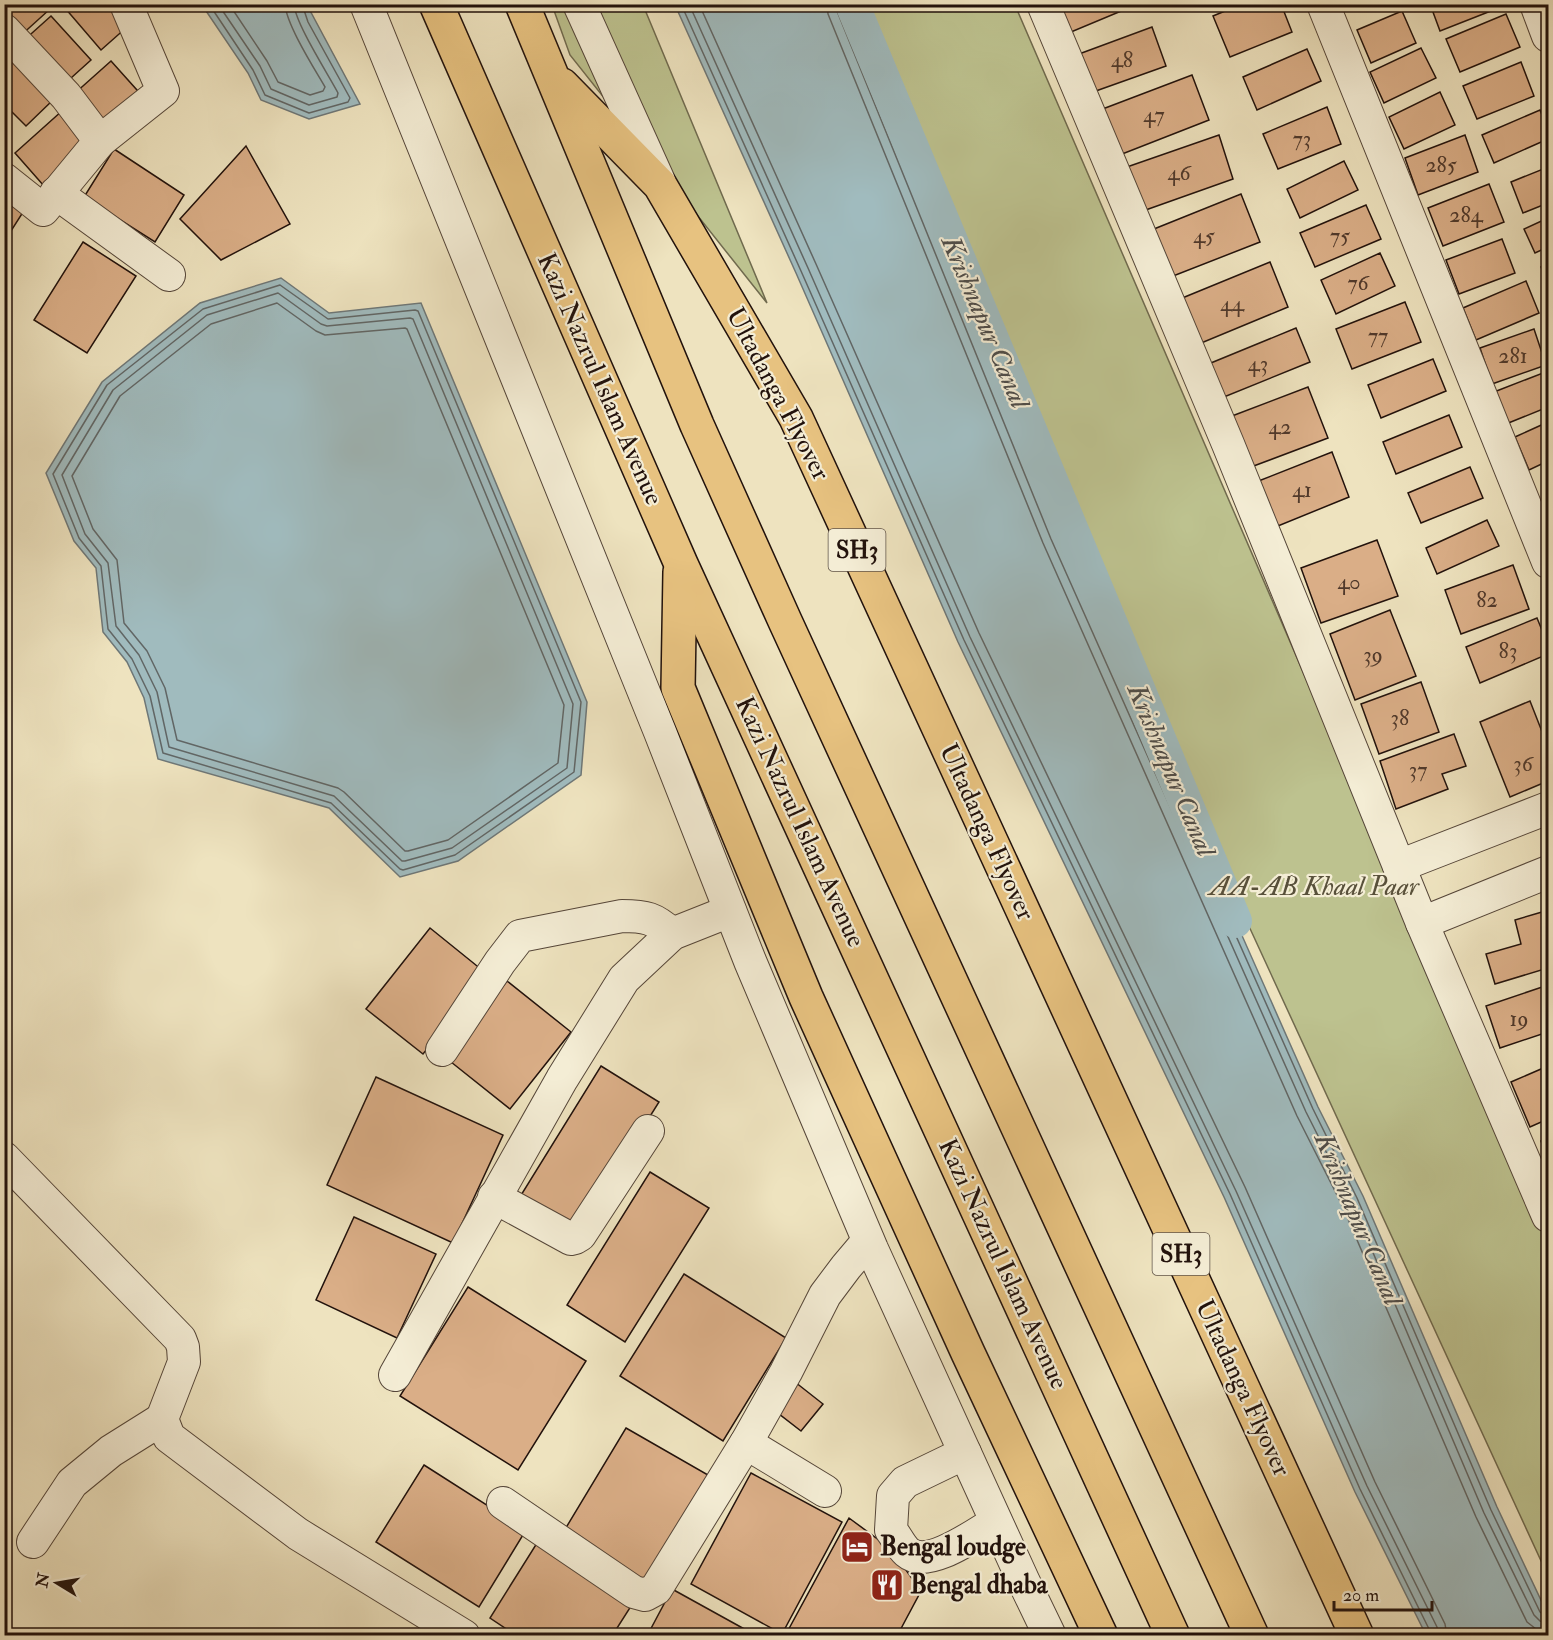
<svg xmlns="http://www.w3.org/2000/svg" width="1553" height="1640" font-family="'IM FELL Double Pica',serif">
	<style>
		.green { fill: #bdc28f; stroke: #706a4e; stroke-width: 1.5 }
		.water { fill: #a0bbbe; stroke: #6e7777; stroke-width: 1.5 }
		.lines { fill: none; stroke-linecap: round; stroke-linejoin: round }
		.shore { stroke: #616665; stroke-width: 1.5 }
		.canal { stroke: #a0bbbe; stroke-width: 34 }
		.building { fill: #daae87; stroke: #22120c; stroke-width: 1.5 }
		.minor-casing { stroke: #554639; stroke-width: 34 }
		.major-casing { stroke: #22120c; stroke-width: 36 }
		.minor { stroke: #f4edd5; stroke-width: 32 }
		.major { stroke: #e7c280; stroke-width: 33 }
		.labels { text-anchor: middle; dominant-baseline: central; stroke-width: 4.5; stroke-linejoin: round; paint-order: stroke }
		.number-label { font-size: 22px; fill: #50392b }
		.shield { fill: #f4edd5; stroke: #615448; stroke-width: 1.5 }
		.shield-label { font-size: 24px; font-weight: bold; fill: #22120c }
		.street-label { font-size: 26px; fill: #22120c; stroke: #f4edd5 }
		.park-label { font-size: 26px; font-style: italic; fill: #58503a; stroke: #f4edd5 }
		.poi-label { font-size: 26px; font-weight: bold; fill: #22120c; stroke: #f4edd5; text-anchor: start }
		.water-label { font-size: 27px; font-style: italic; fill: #4e4d4a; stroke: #f4edd5 }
	</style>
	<rect width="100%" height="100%" fill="#eee3bf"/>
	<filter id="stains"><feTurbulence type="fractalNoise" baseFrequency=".00333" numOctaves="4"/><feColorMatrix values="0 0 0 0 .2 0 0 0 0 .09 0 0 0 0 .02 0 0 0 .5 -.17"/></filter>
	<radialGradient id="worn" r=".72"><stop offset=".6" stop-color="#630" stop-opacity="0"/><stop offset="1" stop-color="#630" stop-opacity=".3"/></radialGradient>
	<g class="green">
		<path d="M552,5H643L767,303L570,55Z"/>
		<path d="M855,5H1015L1548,1239V1576L1247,922Z"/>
	</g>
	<g class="water">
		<path d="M202,5H307L360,104L309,119L261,100L248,73Z"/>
		<path d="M675,5H848L1064,534L1318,1107L1363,1196L1497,1507L1548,1615V1635H1426L1355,1492L1224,1197L958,642L796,273Z"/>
		<path d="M281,278L329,313L421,303L587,702L581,775L458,861L400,877L329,808L158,759L144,698L127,662L103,632L96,568L74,541L46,473L102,382L200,303Z"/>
	</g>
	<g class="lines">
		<g class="shore">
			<path d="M209,4L253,70L265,95L309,113L348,102L350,98L308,22L302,4"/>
			<path d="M218,4L260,66L271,89L309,105L337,97L338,93C328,74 295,23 294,4"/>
			<path d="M229,4L267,61L278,82L310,95L323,91L325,87C314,68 286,24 285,4"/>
			<path d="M681,4L801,271L964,640L1230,1194L1360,1489L1430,1631L1431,1636"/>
			<path d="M689,4L808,268L970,637L1236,1191L1367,1486L1437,1627L1438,1636"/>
			<path d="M699,4L816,264L979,633L1245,1187L1375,1482L1445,1624L1447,1636"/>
			<path d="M827,4L828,14L1043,543L1297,1116L1342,1205L1476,1517L1527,1622L1536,1629L1548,1632"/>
			<path d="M836,4L837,11L1051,539L1306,1112L1351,1201L1484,1513L1534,1615L1540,1621L1548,1623"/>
			<path d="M843,4L844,9L1058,536L1313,1109L1357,1198L1491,1510L1540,1612L1544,1615H1548"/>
			<path d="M280,285L328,319L415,310L418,311L581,702L574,772L455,855L403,870L400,869L331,803L163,753L150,696L132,659L108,629L101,566L79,538L53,474L107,385L203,309Z"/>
			<path d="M278,293L321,324L327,326L410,318L413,319L573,704L567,768L452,848L405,861H402L334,796L169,747L157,692L139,655L116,626L108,563L85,534L62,475L113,390L207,315Z"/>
			<path d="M277,303L316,331L325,335L405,328L407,329L564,705L558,763L448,840L408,851H405L344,792L338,788L177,740L165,688L147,651L124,623L117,560L93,529L72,476L120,396L211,324Z"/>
		</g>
		<path class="canal" d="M852,4L1235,921"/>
	</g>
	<g class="building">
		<path d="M4,4H46L50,9L18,38L4,23Z"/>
		<path d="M69,4H108L127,27L101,50L65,8Z"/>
		<path d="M1060,4H1138L1071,32Z"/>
		<path d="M1242,4H1281L1292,32L1230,57L1213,16Z"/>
		<path d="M1430,4H1500L1501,7L1440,31Z"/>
		<path d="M1402,11L1416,43L1371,63L1357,30Z"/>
		<path d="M1506,14L1520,47L1460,72L1446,39Z"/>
		<path d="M51,16L91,60L61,87L22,42Z"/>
		<path d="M1152,27L1166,66L1093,92L1079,54Z"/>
		<path d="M4,46L54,99L26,126L4,104Z"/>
		<path d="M1421,48L1436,78L1384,103L1370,72Z"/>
		<path d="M1307,49L1321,81L1257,110L1243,77Z"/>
		<path d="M111,61L145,99L108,132L74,94Z"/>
		<path d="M1521,62L1534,96L1477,119L1463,86Z"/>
		<path d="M1192,75L1209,120L1117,156L1100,110Z"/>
		<path d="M1440,92L1455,125L1404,149L1389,117Z"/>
		<path d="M1327,107L1341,144L1278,169L1263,134Z"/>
		<path d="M63,110L92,143L44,186L15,153Z"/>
		<path d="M1540,110L1548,130V139L1494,163L1482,135Z"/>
		<path d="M1219,135L1233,179L1140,212L1124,168Z"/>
		<path d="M1465,135L1478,172L1418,195L1405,158Z"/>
		<path d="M246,146L290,224L221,260L180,219Z"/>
		<path d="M114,149L184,195L155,242L84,197Z"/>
		<path d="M1344,161L1358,190L1300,218L1287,189Z"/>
		<path d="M1548,167V203L1523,213L1511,182Z"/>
		<path d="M1489,184L1504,222L1443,246L1428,208Z"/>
		<path d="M1241,194L1260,242L1168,278L1149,231Z"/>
		<path d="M4,196L25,209L4,242Z"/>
		<path d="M1366,205L1381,239L1315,267L1300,233Z"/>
		<path d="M1548,218V247L1535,253L1524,229Z"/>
		<path d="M1502,239L1515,273L1459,294L1446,260Z"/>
		<path d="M83,242L136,276L87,353L34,320Z"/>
		<path d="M1380,253L1395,286L1336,314L1321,280Z"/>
		<path d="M1270,262L1288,307L1194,346L1175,301Z"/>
		<path d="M1548,264V285L1541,267Z"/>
		<path d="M1526,281L1539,313L1476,340L1463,308Z"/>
		<path d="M1405,302L1421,342L1352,369L1336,329Z"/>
		<path d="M1296,328L1310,362L1219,399L1206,365Z"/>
		<path d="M1534,329L1546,365L1492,384L1480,348Z"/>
		<path d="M1433,359L1446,391L1381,418L1368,385Z"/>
		<path d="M1548,371V407L1506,424L1494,392Z"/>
		<path d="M1308,387L1328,438L1251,467L1232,416Z"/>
		<path d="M1449,415L1462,447L1396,474L1383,442Z"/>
		<path d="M1548,422V461L1529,470L1515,437Z"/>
		<path d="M1332,452L1349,497L1273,528L1256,482Z"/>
		<path d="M1470,467L1483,498L1421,523L1408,493Z"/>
		<path d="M1487,520L1499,546L1437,574L1426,548Z"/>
		<path d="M1377,540L1398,596L1321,623L1301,568Z"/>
		<path d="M1513,565L1529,609L1461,634L1445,590Z"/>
		<path d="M1390,610L1416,676L1355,700L1330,634Z"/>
		<path d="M1537,618L1548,645V654L1480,683L1466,647Z"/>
		<path d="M1421,682L1439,732L1379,754L1361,704Z"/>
		<path d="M1530,701L1548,747V781L1510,797L1480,722Z"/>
		<path d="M1454,734L1466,766L1442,774L1448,789L1396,809L1380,761Z"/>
		<path d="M1542,912L1548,937V968L1495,984L1486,954L1521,944L1515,920Z"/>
		<path d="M430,928L487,974L423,1054L366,1009Z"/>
		<path d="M507,981L571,1032L510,1109L446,1058Z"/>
		<path d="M1548,985V1032L1500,1048L1486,1006Z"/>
		<path d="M601,1066L659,1102L575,1236L518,1200Z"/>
		<path d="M1548,1066V1119L1530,1127L1511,1082Z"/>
		<path d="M376,1077L503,1135L453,1243L327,1185Z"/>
		<path d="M1548,1139V1161L1541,1141Z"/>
		<path d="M650,1172L709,1208L625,1342L567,1305Z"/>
		<path d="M354,1217L436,1254L397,1338L316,1300Z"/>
		<path d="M684,1274L786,1338L723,1441L620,1376Z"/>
		<path d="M468,1287L586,1361L518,1470L400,1396Z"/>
		<path d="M795,1382L823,1404L801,1431L774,1410Z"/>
		<path d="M626,1428L715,1479L648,1587L564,1531Z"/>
		<path d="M424,1465L526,1530L479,1607L376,1542Z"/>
		<path d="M751,1473L842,1522L782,1634L691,1584Z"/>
		<path d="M849,1518L891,1549L921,1591L897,1636H785Z"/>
		<path d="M537,1543L633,1603L612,1636H517L490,1618Z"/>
		<path d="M672,1589L757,1636H647Z"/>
	</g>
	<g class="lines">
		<g class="minor-casing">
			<g id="minor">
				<path d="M366,4L660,732L750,961L872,1249L1023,1580L1050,1636"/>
				<path d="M579,4L659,181"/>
				<path d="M1043,4L1228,444L1422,923L1548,1216"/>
				<path d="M1323,4L1548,562"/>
				<path d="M1536,4L1548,36"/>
				<path d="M4,30L66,96L100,141"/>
				<path d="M4,179L43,210L100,141L163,91L126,4"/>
				<path d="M56,193L169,275"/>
				<path d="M1399,866L1548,808"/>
				<path d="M1422,923L1548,872"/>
				<path d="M442,1050L500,962L520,936L622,916C646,916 654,918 672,934"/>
				<path d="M4,1158L180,1339L183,1347L184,1362L162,1419L169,1437L298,1534L464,1636"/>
				<path d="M494,1197L571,1239L575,1238L580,1235L648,1131"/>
				<path d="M395,1375L562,1079L624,979L672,934L730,911"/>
				<path d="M746,1443L825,1491"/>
				<path d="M965,1453L905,1482L893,1496L891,1530C896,1536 901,1547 907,1552C928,1570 977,1533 996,1522"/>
				<path d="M503,1503L634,1592L645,1595L656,1589L746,1443L786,1372L825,1295L846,1267L868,1241"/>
				<path d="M33,1542L72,1483L111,1451L162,1419"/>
			</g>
		</g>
		<g class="major-casing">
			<g id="major">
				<path d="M436,4L681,564L1173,1636"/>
				<path d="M522,4L697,425L785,621L1252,1636"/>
				<path d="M562,85L660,185L796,418L1357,1636"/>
				<path d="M680,572L678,688L806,997L968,1353L1101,1636"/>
			</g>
		</g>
		<use href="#minor" class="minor"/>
		<use href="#major" class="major"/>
	</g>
	<defs>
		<g id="hotel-square" transform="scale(1.725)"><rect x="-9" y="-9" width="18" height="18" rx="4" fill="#8f2418" stroke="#f4edd5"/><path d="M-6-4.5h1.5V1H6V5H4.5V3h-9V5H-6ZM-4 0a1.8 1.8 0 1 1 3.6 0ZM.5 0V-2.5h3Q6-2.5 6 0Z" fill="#fff"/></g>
		<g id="restaurant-square" transform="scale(1.725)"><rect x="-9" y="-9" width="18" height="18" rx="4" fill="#8f2418" stroke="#f4edd5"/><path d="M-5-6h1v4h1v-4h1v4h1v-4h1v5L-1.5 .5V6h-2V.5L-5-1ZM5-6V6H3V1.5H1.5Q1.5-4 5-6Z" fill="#fff"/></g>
	</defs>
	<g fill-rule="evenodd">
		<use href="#hotel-square" x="857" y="1547"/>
		<use href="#restaurant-square" x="887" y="1585"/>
	</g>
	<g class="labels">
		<g class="number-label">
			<text x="1122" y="60">48</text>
			<text x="1154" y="115">47</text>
			<text x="1302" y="139">73</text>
			<text x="1441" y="165">285</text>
			<text x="1179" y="173">46</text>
			<text x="1466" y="215">284</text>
			<text x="1204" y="236">45</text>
			<text x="1340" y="236">75</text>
			<text x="1358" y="283">76</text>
			<text x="1232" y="304">44</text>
			<text x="1378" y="336">77</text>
			<text x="1513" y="356">281</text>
			<text x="1258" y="364">43</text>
			<text x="1280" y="427">42</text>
			<text x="1302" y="490">41</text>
			<text x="1349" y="582">40</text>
			<text x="1487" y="600">82</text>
			<text x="1508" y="651">83</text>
			<text x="1373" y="655">39</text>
			<text x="1400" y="718">38</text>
			<text x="1523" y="764">36</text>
			<text x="1418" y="770">37</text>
			<text x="1519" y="1019">19</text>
		</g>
		<g class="shield">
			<rect x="828.5" y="529" width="57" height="42" rx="4.5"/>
			<rect x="1152.5" y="1233" width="57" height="42" rx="4.5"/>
		</g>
		<g class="shield-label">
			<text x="857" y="550">SH3</text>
			<text x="1181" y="1254">SH3</text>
		</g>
		<g class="street-label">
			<text transform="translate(600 379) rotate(66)">Kazi Nazrul Islam Avenue</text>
			<text transform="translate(778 394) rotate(62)">Ultadanga Flyover</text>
			<text transform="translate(800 822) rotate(65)">Kazi Nazrul Islam Avenue</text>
			<text transform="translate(987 832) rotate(65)">Ultadanga Flyover</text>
			<text transform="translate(1003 1264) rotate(65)">Kazi Nazrul Islam Avenue</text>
			<text transform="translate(1243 1388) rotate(65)">Ultadanga Flyover</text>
		</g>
		<g class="park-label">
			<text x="1314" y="887">AA-AB Khaal Paar</text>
		</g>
		<g class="poi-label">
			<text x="880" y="1547">Bengal loudge</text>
			<text x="910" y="1585">Bengal dhaba</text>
		</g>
		<g class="water-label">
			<text transform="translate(985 322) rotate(67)">Krishnapur Canal</text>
			<text transform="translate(1171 770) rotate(67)">Krishnapur Canal</text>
			<text transform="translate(1358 1219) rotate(67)">Krishnapur Canal</text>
		</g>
	</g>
	<rect width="1553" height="1640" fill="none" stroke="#eee3bf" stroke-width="24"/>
	<rect x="6" y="6" width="1541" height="1628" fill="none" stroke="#22120c" stroke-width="3"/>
	<rect x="12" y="12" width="1529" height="1616" fill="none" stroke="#22120c" stroke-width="1.5"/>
	<g transform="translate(57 1583) rotate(281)" stroke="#f4edd5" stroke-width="4.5" paint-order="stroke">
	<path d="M0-4.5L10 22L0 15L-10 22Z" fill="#22120c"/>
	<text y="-9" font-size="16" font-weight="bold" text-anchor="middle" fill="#22120c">N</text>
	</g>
	<path d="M1334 1601v9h98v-9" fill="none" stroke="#22120c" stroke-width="3"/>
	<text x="1343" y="1601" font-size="18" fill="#22120c" stroke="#f4edd5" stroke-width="4.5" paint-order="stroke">20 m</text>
	<rect width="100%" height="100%" filter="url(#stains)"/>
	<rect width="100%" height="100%" fill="url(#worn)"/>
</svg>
